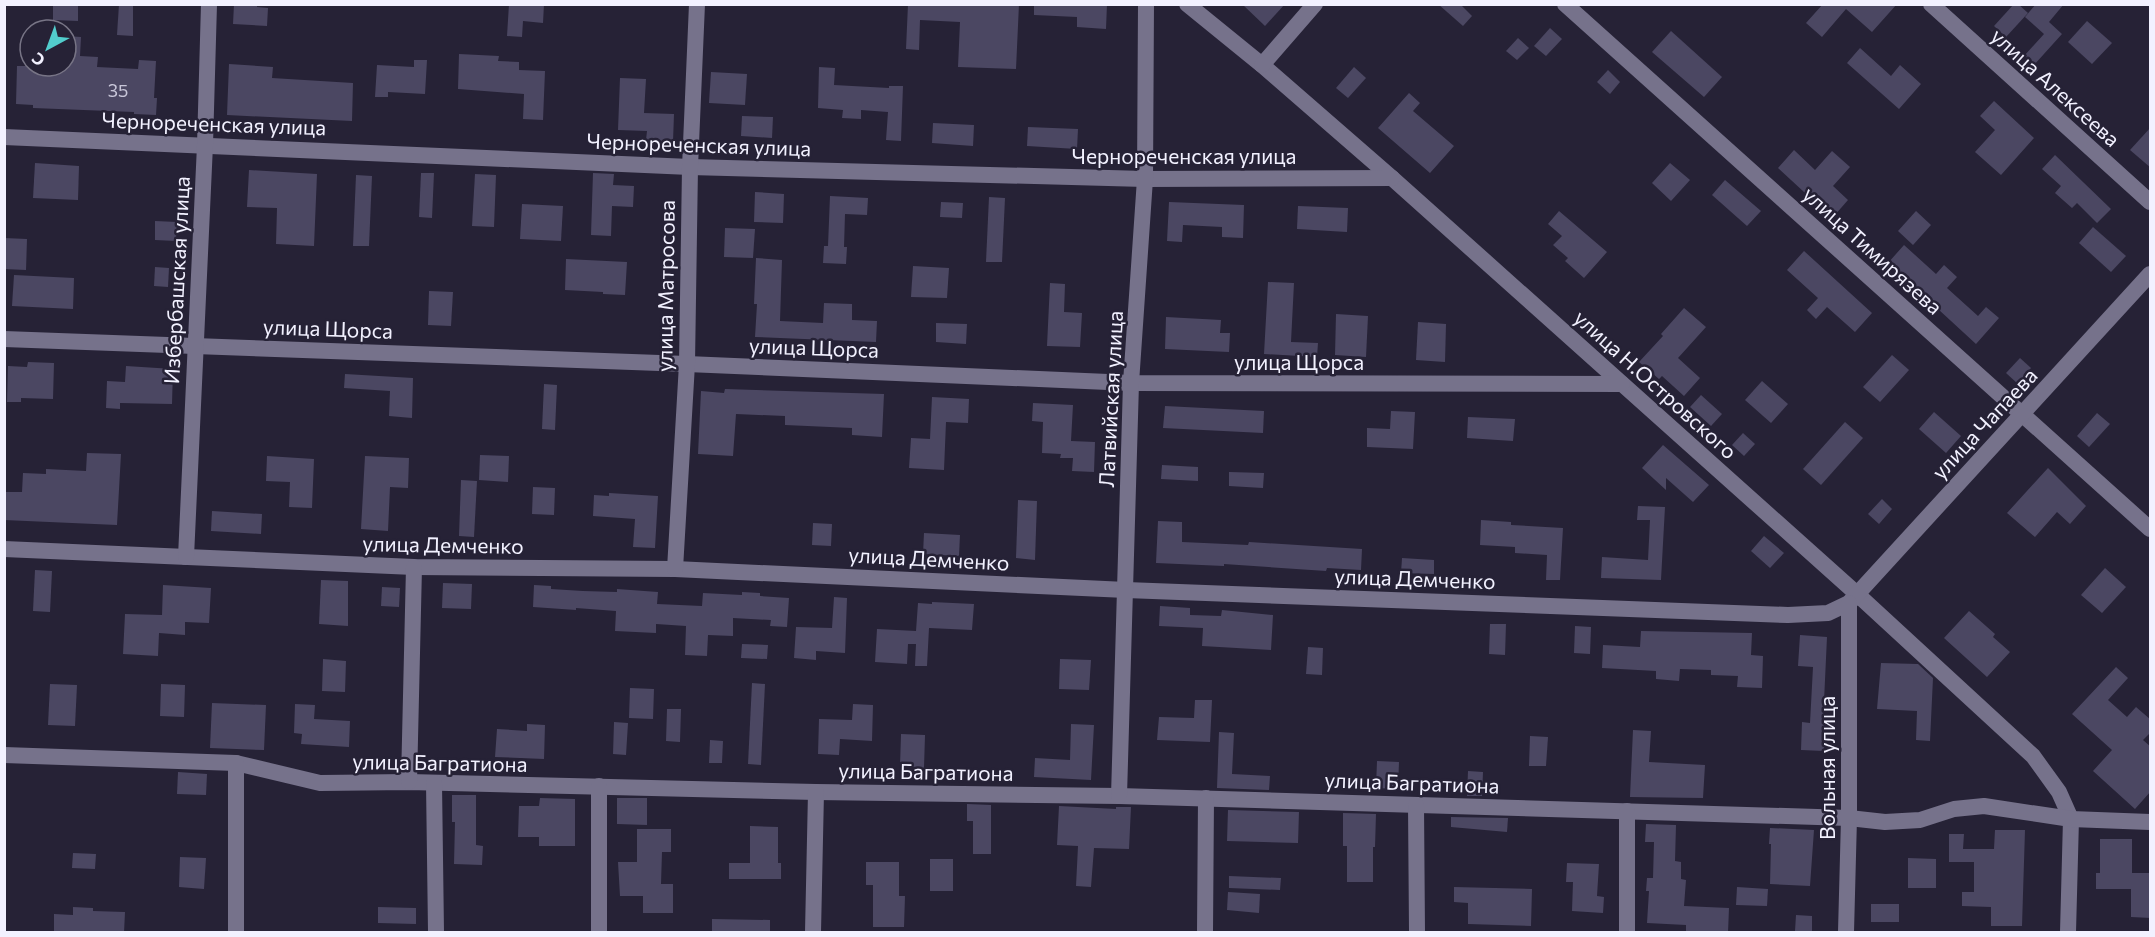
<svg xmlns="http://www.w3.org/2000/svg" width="2155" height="937" font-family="Commissioner,sans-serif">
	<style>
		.building { fill: #4b4762 }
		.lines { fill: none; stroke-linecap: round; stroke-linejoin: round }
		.minor { stroke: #76728b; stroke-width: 16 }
		.labels { text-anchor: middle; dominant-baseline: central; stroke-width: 5; stroke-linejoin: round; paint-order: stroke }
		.number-label { font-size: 18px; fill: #c8c6d8 }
		.street-label { font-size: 21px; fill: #f2f1ff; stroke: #262236 }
	</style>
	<rect width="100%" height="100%" fill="#262236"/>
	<g class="building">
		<path d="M53,4H78V21L53,20Z"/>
		<path d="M119,4H133V36L117,35Z"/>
		<path d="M234,4H257V7L268,8L267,26L233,24Z"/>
		<path d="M509,4H544L543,23L523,21L522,37L507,36Z"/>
		<path d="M908,4H1019L1016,69L958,67L960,22L920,20L919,50L906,49Z"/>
		<path d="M1034,4H1107L1106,29L1077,27V17L1034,15Z"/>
		<path d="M1242,4H1285L1265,26Z"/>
		<path d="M1438,4H1460L1472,16L1463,26Z"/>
		<path d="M1823,4H1897L1872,32L1846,9L1822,37L1806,23Z"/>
		<path d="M2014,4H2018L2028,13L2006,37L1994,26Z"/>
		<path d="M2036,4H2064L2049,22L2062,34L2034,65L2024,56L2044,34L2025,17Z"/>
		<path d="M2087,21L2112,43L2092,64L2068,42Z"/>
		<path d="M1550,28L1562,39L1546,56L1534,46Z"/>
		<path d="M1671,31L1722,77L1704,97L1652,52Z"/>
		<path d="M66,36L81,37L80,56L98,57L97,67L138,69L139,60L156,61L154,98H157L156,115L134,114V112L33,108V105L16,104L17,66H66Z"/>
		<path d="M1518,38L1529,48L1517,60L1506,51Z"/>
		<path d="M1860,48L1891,76L1900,65L1921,84L1899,109L1847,63Z"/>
		<path d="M459,54L499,56L498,61L519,62V70L545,71L543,120L523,119L524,94L458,89Z"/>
		<path d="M414,60H427L425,94L388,92V97H375L377,65L414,67Z"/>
		<path d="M229,64L273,67L272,78L353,83L352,121L227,115Z"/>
		<path d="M819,67L835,68L834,85L889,88V86H903L901,141L886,140L888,112L861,110V119L842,118L843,110L818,108Z"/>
		<path d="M1354,67L1366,78L1348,98L1336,88Z"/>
		<path d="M1608,70L1620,82L1610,94L1597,82Z"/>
		<path d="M711,72L747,74L745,105L709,103Z"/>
		<path d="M620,78L646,79L644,113L674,114L673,142L646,140L647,131L618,130Z"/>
		<path d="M1409,93L1420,103L1413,111L1454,146L1430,173L1378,128Z"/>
		<path d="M1994,101L2034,138L2001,175L1975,152L1995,130L1980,116Z"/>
		<path d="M742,116L773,117L772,138L741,136Z"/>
		<path d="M933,123L974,125L973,146L932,143Z"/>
		<path d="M1028,127L1078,129L1077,149L1027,146Z"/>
		<path d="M2151,127V168L2130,150Z"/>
		<path d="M1794,150L1815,170L1832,151L1850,167L1833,186L1848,200L1834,216L1818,202L1817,204L1778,168Z"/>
		<path d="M2055,155L2111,209L2097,223L2077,203L2072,208L2055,193L2061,186L2042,169Z"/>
		<path d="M35,163L79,166L78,200L33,198Z"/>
		<path d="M1670,163L1690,180L1671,201L1652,183Z"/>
		<path d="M249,170L317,174L314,246L276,244L277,208L247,207Z"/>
		<path d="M421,173H434L432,218L419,217Z"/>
		<path d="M593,173L614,174L613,185L634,186L633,207L612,206L611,236L591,235Z"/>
		<path d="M475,174L496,175L494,227L472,226Z"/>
		<path d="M356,175L372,176L369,246H353Z"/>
		<path d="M1725,180L1761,211L1747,226L1712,195Z"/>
		<path d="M755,192L784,194L783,223L754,222Z"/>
		<path d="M830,196L868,198L867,215L845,214L844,247H847L846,264L823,263L824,246H828Z"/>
		<path d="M989,197L1005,198L1002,262H986Z"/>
		<path d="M941,202L963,203L962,218L940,217Z"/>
		<path d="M1169,202L1244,205L1243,238L1222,237V227L1183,225L1182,242L1167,241Z"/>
		<path d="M522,204L563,206L561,241L520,239Z"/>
		<path d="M1298,206L1348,208L1347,232L1297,229Z"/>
		<path d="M1559,211L1607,252L1584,278L1565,261L1568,258L1553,245L1562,236L1548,224Z"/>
		<path d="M1916,211L1931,225L1913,245L1898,231Z"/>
		<path d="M155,221L177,222L176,241L155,240Z"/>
		<path d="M2093,227L2126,256L2111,272L2079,243Z"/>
		<path d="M725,228L755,229L753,258L724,257Z"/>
		<path d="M4,238L27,239L26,270L4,269Z"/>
		<path d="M1904,245L1936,274L1944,265L1957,277L1947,288L1978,316L1986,307L1999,318L1976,344L1888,263Z"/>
		<path d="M1804,251L1872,313L1855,332L1827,307L1816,319L1807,310L1818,298L1787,270Z"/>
		<path d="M756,258L782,260L780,321L823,323L824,303L852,304V320L877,321L876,342L755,337L757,304H754Z"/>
		<path d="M566,259L627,262L625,295L603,294V292L565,290Z"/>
		<path d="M913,266L949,268L947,298L911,297Z"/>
		<path d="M155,267L169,268L168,287L154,286Z"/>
		<path d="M14,275L74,278L73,309L12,306Z"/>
		<path d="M1268,282L1294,283L1291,342L1318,343L1317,357L1264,354Z"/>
		<path d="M1050,283L1065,284L1064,312L1082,313L1080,347L1047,346Z"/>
		<path d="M429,291L453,292L451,326L428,325Z"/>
		<path d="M1684,308L1706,327L1678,358L1700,378L1684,396L1662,376L1659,379L1639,362L1663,336L1661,334Z"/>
		<path d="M1336,314L1368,316L1366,357L1335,355Z"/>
		<path d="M1166,317L1221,320L1220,333H1230L1229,352L1165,349Z"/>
		<path d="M1418,322L1446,324L1445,362L1416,360Z"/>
		<path d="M936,323L967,324L966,344L936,342Z"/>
		<path d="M1892,355L1909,370L1880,402L1863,387Z"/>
		<path d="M2020,358L2031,368L2018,384L2006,373Z"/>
		<path d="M28,362L54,363L53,399L21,398V402H7L8,366L27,367Z"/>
		<path d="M126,366L173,369L172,404L120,403V409L106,408L107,381L125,382Z"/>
		<path d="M345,374L413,378L412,418L389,416L390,391L344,388Z"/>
		<path d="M1762,381L1788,404L1771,423L1745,400Z"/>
		<path d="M544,384L557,385L555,430L542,429Z"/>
		<path d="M725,389L884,394L882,437L852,435V428L785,425V416L736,414L733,456L698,454L701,391L724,393Z"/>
		<path d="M1701,395L1722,414L1711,426L1690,407Z"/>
		<path d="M932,397L969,399L968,423L946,422L944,470L909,468L911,438L930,439Z"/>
		<path d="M1033,403L1073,405L1071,441L1095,442L1094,472L1072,471L1073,458H1060L1061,454L1042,453L1043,422L1032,421Z"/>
		<path d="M1165,406L1264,411L1263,433L1163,428Z"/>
		<path d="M1391,411L1415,412L1413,449L1367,447V428L1390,429Z"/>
		<path d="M1934,412L1961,436L1946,453L1919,429Z"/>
		<path d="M2097,413L2110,424L2089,447L2077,436Z"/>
		<path d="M1468,417L1515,419L1513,441L1467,438Z"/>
		<path d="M1845,422L1863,438L1821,485L1803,469Z"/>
		<path d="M1743,433L1755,444L1744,456L1732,445Z"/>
		<path d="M1663,445L1709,485L1693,502L1666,478V490L1642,468Z"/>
		<path d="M87,453L121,454L117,525L4,520V492H22L23,473L46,474V469L86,471Z"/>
		<path d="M480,455L509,456L508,482L479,480Z"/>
		<path d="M267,456L314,459L312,508L289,507L290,482L266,481Z"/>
		<path d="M365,456L409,458L408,488L390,487L388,531L361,529Z"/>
		<path d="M1162,465L1198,467V481L1161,479Z"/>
		<path d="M2048,468L2086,506L2070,524L2057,512L2035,537L2007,513Z"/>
		<path d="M1229,472L1264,473L1263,488L1229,486Z"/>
		<path d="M461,480L477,481L474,537L459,536Z"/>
		<path d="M533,487L555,488L554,515L532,514Z"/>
		<path d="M609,493L658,496L655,548L633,547L635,519L593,516L594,495L609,496Z"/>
		<path d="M1882,499L1892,509L1879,524L1868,514Z"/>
		<path d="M1018,500L1037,501L1035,560L1016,558Z"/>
		<path d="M1638,506L1665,507L1661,580L1601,578L1602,557L1648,560L1650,520H1637Z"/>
		<path d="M212,511L262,514L261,534L211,531Z"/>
		<path d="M1481,520L1511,522V525L1563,528L1560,580H1546L1547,555L1515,553V547L1480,545Z"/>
		<path d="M1158,521L1182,522V542L1248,545L1249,542L1362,549L1361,570L1327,568L1326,571L1224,564V566L1156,563Z"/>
		<path d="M813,523L832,524L831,546L812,545Z"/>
		<path d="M924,533L960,535L959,556L923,554Z"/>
		<path d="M1764,536L1784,553L1770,568L1751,551Z"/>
		<path d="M1402,558L1434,560V574L1401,573Z"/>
		<path d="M2105,568L2126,587L2102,613L2081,595Z"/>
		<path d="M35,570L52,571L50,612L33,611Z"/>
		<path d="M321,580L348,581V626L319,624Z"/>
		<path d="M443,583L472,584L471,609L442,608Z"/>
		<path d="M163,585L211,588L209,623L185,622V635L159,633L158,656L123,654L125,614L162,615Z"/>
		<path d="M534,585L551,586V589L583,591L617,592V589L658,592L657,604L702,606L703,593L742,595V592L760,593V596L789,598L787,627L770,626L771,620L733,618V636L708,635L707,656L685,655L686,626L656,624V633L615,631L616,611L576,608V610L533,607Z"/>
		<path d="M382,587L400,588L399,607L381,606Z"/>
		<path d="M834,597L847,598L845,653L816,651V660L794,658L796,627L832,628Z"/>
		<path d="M932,602L974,604L972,630L929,628L927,666H915L916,644H908L907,664L875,662L877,629L916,631L918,603L932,604Z"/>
		<path d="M1160,606L1190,608V615L1221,616L1222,610L1273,615L1271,650L1202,646L1203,628L1159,626Z"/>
		<path d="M1969,611L1995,634L1993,637L2010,652L1987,677L1944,638Z"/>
		<path d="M1490,624H1506L1505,655L1489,654Z"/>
		<path d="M1575,626L1591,627L1590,654L1574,653Z"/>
		<path d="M1641,631L1752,633L1751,655L1763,656L1762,688L1737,687L1738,676L1711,675V670L1680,669L1679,681L1656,679V671L1602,668L1603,645L1640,647Z"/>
		<path d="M1800,635L1827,637L1823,723L1825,724L1824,751L1801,750L1802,722L1810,723L1813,667L1798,666Z"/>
		<path d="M742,644L768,645L767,659L741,658Z"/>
		<path d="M1308,647L1323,648L1322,675L1306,674Z"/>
		<path d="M323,659L346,661L345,692L322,691Z"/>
		<path d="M1060,659L1091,660L1089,690L1059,689Z"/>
		<path d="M1881,663L1918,664L1933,678L1930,741L1916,740L1917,711L1877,709Z"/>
		<path d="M2116,667L2128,678L2108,700L2127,717L2136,707L2151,720V732L2143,740L2151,747V791L2135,809L2093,771L2112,750L2072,714Z"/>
		<path d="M752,683L765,684L761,765L748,764Z"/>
		<path d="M50,684L77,685L75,726L48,725Z"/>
		<path d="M161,684L185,685L184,717L160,716Z"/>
		<path d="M630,688L654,689L653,719L629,718Z"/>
		<path d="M1195,700H1212L1210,742L1157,740L1159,717L1194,718Z"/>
		<path d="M212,703L266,705L264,750L210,748Z"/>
		<path d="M295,704L315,705L314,719L350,721L349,747L301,744L302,734L294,733Z"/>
		<path d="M853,704L873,705L872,741L840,739L839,755L818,754L819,719L852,720Z"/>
		<path d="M667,709H681L680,742L666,741Z"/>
		<path d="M614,722L628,723L626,755L613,754Z"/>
		<path d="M527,724L545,725L544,759L495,757L497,729L527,731Z"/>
		<path d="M1071,724L1094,725L1091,780L1034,777L1035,758L1070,760Z"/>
		<path d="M1633,730L1651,731L1649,762L1705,765L1703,798L1630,797Z"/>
		<path d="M1219,732L1234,733L1232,774L1270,776L1269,790L1217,788Z"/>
		<path d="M901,734L925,735L924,768L900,767Z"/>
		<path d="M1530,736L1548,737L1546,766H1529Z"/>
		<path d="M710,740L723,741L722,763H709Z"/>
		<path d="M1377,761L1399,762L1398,789L1376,788Z"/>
		<path d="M1468,771L1483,772L1482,796H1467Z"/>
		<path d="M178,772L207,774L206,795L177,794Z"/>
		<path d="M452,795H476V845L483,846L482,865L454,864L455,822H452Z"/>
		<path d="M540,798L575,799V846H539V837H518L519,806H539Z"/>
		<path d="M617,798H647V825L617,824Z"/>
		<path d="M967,804L991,805V854H973V821H967Z"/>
		<path d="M1059,806L1116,809V807H1131L1129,849L1094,848L1091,887L1076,886L1078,846L1057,845Z"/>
		<path d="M1228,810L1299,812L1298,843L1227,841Z"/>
		<path d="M1343,813L1376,814L1375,847H1373V882H1347V846H1343Z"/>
		<path d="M1451,817L1508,818L1507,832L1451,827Z"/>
		<path d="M1646,824L1676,825L1675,861L1681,862V879L1686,880L1684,906L1729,908L1728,933H1686V925L1647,923L1649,891H1646L1647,878H1653L1654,842H1645Z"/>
		<path d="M750,826L778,827V863H781V879H729V863H750Z"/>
		<path d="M1770,828L1814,830L1810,886L1770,884L1771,844H1769Z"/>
		<path d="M637,829H671V852H662L661,884H673V913H643V896H620L618,862H637Z"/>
		<path d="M1995,830H2025L2022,926H1991V907L1962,906V892H1974V862H1949V834H1964L1963,849H1994Z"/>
		<path d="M2100,839H2132V873H2151V918L2131,917V889H2096V873H2100Z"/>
		<path d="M73,853L96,854L95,869L72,868Z"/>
		<path d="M180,857L206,858L204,889L179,887Z"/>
		<path d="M1908,858L1936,859V888H1908Z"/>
		<rect x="930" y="859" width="23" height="32"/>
		<path d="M866,862H899V896H905L904,927H873V885H866Z"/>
		<path d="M1567,863L1599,864L1597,896L1604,897L1603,913L1572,911L1573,882H1566Z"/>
		<path d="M1229,876L1281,878L1280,890L1229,888Z"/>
		<path d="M1454,887L1532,889L1531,926L1468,924V903L1454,902Z"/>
		<path d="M1737,887L1768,889L1767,906L1736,905Z"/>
		<path d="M1228,892L1260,894L1259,913L1227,910Z"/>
		<rect x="1871" y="904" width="28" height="18"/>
		<path d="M73,907L93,908V911L125,912L124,933H54V914L73,915Z"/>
		<path d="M378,907L416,908V924L378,923Z"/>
		<path d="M1796,915L1812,916V932L1795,931Z"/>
		<path d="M712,919L770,920V933H712Z"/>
	</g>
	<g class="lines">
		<g class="minor">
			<path d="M1187,4L1262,65L1392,178L1857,594L2033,756L2059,792L2071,819L2068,932"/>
			<path d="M1565,4L2150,529"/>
			<path d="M1931,4L2150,202"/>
			<path d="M1262,65L1315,4"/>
			<path d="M4,137L690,167L1145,179L1392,178"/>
			<path d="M4,339L687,364L1131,383L1622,384"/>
			<path d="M4,549L414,567L675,569L1126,590L1788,615L1828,613L1849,603L2150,274"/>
			<path d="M186,557L205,145L209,4"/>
			<path d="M675,569L687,364L690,167L697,4"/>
			<path d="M4,755L236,763L320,783L409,782L816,792L1119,796L1849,818L1885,822L1920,820L1954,809L1984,806L2071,819L2150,822"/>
			<path d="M236,763V932"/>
			<path d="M409,782L414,567"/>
			<path d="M434,783L436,932"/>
			<path d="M1119,796L1131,383L1145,179L1146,4"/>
			<path d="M1416,805L1417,932"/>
			<path d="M1627,811V932"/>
			<path d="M599,932V786"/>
			<path d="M813,932L816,792"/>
			<path d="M1205,932L1206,798"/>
			<path d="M1846,932L1849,818V603"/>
		</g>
	</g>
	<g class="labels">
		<g class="number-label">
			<text x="118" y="90">35</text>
		</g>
		<g class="street-label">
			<text transform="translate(2056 87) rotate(42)">улица Алексеева</text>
			<text transform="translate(214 123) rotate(2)">Чернореченская улица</text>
			<text transform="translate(699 144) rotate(2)">Чернореченская улица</text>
			<text x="1184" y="155">Чернореченская улица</text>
			<text transform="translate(1873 250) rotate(42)">улица Тимирязева</text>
			<text transform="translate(176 280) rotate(-87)">Избербашская улица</text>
			<text transform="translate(665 286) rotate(-89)">улица Матросова</text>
			<text transform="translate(328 328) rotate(2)">улица Щорса</text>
			<text transform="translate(814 347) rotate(2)">улица Щорса</text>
			<text x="1299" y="361">улица Щорса</text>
			<text transform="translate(1656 384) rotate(42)">улица Н.Островского</text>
			<text transform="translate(1110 399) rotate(-87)">Латвийская улица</text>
			<text transform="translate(1984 423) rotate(-47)">улица Чапаева</text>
			<text transform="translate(443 544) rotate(1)">улица Демченко</text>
			<text transform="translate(929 558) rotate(3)">улица Демченко</text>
			<text transform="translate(1415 578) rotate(2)">улица Демченко</text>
			<text transform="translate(440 762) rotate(1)">улица Багратиона</text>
			<text transform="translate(1826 768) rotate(-90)">Вольная улица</text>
			<text transform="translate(926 771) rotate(1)">улица Багратиона</text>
			<text transform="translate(1412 782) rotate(2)">улица Багратиона</text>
		</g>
	</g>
	<rect width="2155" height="937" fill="none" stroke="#f2f1ff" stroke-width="12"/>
	<g transform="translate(48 48) rotate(221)"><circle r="28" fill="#262236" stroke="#787586" stroke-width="1.5"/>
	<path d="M0-4.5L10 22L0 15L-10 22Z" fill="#52cdcd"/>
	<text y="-9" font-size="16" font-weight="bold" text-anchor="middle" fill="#f2f1ff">С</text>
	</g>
</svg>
